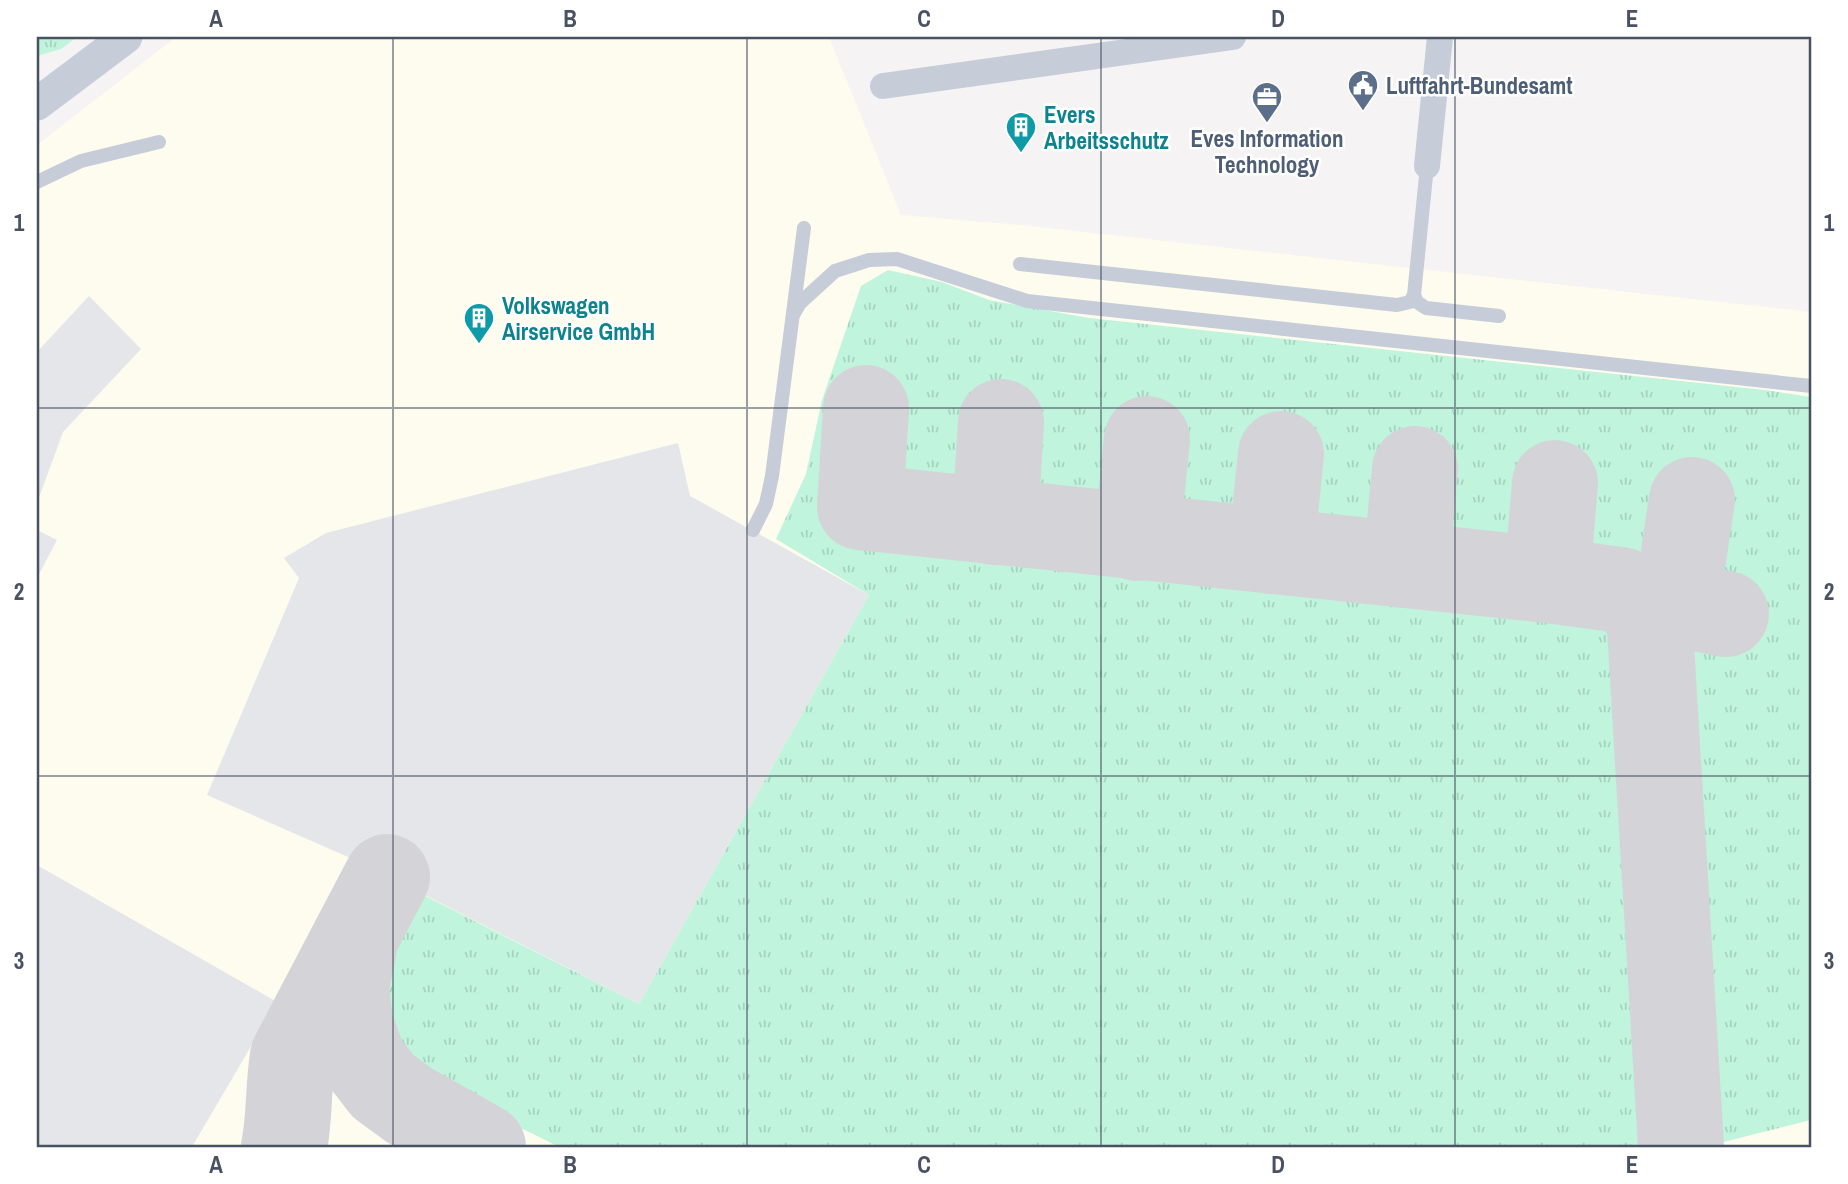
<svg xmlns="http://www.w3.org/2000/svg" width="1848" height="1184" font-family="'Archivo Narrow',sans-serif">
	<style>
		.commercial { fill: #fefcee }
		.airport { fill: #e5e6ea }
		.grass { fill: url(#grass-tufts) }
		.lines { fill: none; stroke-linecap: round; stroke-linejoin: round }
		.taxiway { stroke: #d4d4d8; stroke-width: 86 }
		.service { stroke: #c6cdd8; stroke-width: 14 }
		.minor { stroke: #c6cdd8; stroke-width: 26 }
		.tertiary { stroke: #c6cdd8; stroke-width: 33 }
		.grid { fill: none; stroke: #495262; stroke-width: 2; stroke-opacity: 0.55 }
		.labels { text-anchor: middle; dominant-baseline: central; stroke-width: 5; stroke-linejoin: round; paint-order: stroke }
		.service-label { font-size: 23px; font-weight: bold; fill: #4e5e75; stroke: #fff; text-anchor: start }
		.culture-label { font-size: 23px; font-weight: bold; fill: #0d838f; stroke: #fff; text-anchor: start }
		.neatline { fill: none; stroke: #495262; stroke-width: 2.5 }
		.grid-label { font-size: 23px; text-anchor: middle; font-weight: bold; fill: #495262 }
	</style>
	<defs>
		<pattern id="grass-tufts" width="24" height="20" patternUnits="userSpaceOnUse" patternTransform="scale(1.75)"><rect width="24" height="20" fill="#c0f4dc"/><path d="M3 7l-1-3M5 7V3M7 7l1-3M15 17l-1-3M17 17v-4M19 17l1-3" fill="none" stroke="#a6d3bf"/></pattern>
	</defs>
	<rect width="100%" height="100%" fill="#f5f3f3"/>
	<path class="commercial" d="M176,37H829L901,215L1020,225L1811,312V1147H37V145Z"/>
	<g class="airport">
		<path d="M89,296L141,349L63,432L37,503V352Z"/>
		<path d="M678,443L690,496L869,595L639,1004L355,860L207,795L299,578L284,558L326,533Z"/>
		<path d="M37,530L57,540L37,578Z"/>
		<path d="M37,865L277,1002L192,1147H37Z"/>
	</g>
	<g class="grass">
		<path d="M37,37H77L61,49L37,56Z"/>
		<path d="M888,270L942,282L989,300L1089,318L1765,390L1811,397V1120L1704,1147H559C510,1122 446,1095 406,1059C383,1037 371,995 382,965C390,943 411,916 423,895L639,1004L869,595L776,539L806,474L822,400L861,286Z"/>
	</g>
	<g class="lines">
		<g class="taxiway">
			<path d="M866,408L860,507L1547,580L1621,590L1649,611C1672,599 1702,610 1726,614"/>
			<path d="M995,522L1001,422"/>
			<path d="M1137,538L1147,439"/>
			<path d="M1271,551L1281,454"/>
			<path d="M1406,565L1415,469"/>
			<path d="M1547,580L1555,483"/>
			<path d="M1676,605L1692,500"/>
			<path d="M1649,611L1681,1147"/>
			<path d="M356,936L346,987L350,1023L363,1060L383,1086L409,1105L483,1147"/>
			<path d="M284,1147C290,1117 288,1086 293,1056L387,877"/>
		</g>
		<g class="service">
			<path d="M37,182L81,161L159,142"/>
			<path d="M1020,264L1397,305L1410,302L1414,295L1427,166"/>
			<path d="M1414,295L1417,302L1426,308L1499,316"/>
			<path d="M793,315L800,303L835,271L869,260L897,259L1027,301L1811,386"/>
			<path d="M753,530L766,504L772,476L804,228"/>
		</g>
		<g class="minor">
			<path d="M883,86L1233,37"/>
			<path d="M1427,166L1440,37"/>
		</g>
		<path class="tertiary" d="M37,104L126,37"/>
	</g>
	<path class="grid" d="M393,37V1147M747,37V1147M1101,37V1147M1455,37V1147M37,408H1811M37,776H1811"/>
	<defs>
		<g id="civic-pin" transform="scale(1.575)"><path d="M0 17L-7.5 6A9.5 9.5 0 1 1 7.5 6Z" fill="#5c6f8a" stroke="#fff"/><path d="M-.6-6.5H3V-4.5H.6V-3L4-1V1h2V6H-6V1h2V-1L-.6-3ZM-1.2 2.5V6h2.4V2.5Z" fill="#fff"/></g>
		<g id="office-pin" transform="scale(1.575)"><path d="M0 17L-7.5 6A9.5 9.5 0 1 1 7.5 6Z" fill="#5c6f8a" stroke="#fff"/><path d="M-6-3h4V-5.5h4V-3h4V5H-6ZM-1-4.5V-3h2v-1.5ZM-6 0V1H6V0Z" fill="#fff"/></g>
		<g id="building-pin" transform="scale(1.575)"><path d="M0 17L-7.5 6A9.5 9.5 0 1 1 7.5 6Z" fill="#0f9aa8" stroke="#fff"/><path d="M-4-6H4V6H1V3H-1V6H-4ZM-2.5-4.3h1.7v1.8h-1.7ZM.8-4.3h1.7v1.8H.8ZM-2.5-1h1.7V.8h-1.7ZM.8-1h1.7V.8H.8Z" fill="#fff"/></g>
	</defs>
	<g fill-rule="evenodd">
		<use href="#civic-pin" x="1363" y="85"/>
		<use href="#office-pin" x="1267" y="97"/>
		<use href="#building-pin" x="1021" y="127"/>
		<use href="#building-pin" x="479" y="318"/>
	</g>
	<g class="labels">
		<g class="service-label">
			<text x="1386" y="85">Luftfahrt-Bundesamt</text>
			<text x="1267" y="138" text-anchor="middle">Eves Information<tspan x="1267" dy="26">Technology</tspan></text>
		</g>
		<g class="culture-label">
			<text x="1044" y="114">Evers<tspan x="1044" dy="26">Arbeitsschutz</tspan></text>
			<text x="502" y="305">Volkswagen<tspan x="502" dy="26">Airservice GmbH</tspan></text>
		</g>
	</g>
	<rect width="1848" height="1184" fill="none" stroke="#ffffff" stroke-width="77"/>
	<rect x="38" y="38" width="1772" height="1108" class="neatline"/>
	<g class="grid-label">
		<text x="216" y="27">A</text>
		<text x="570" y="27">B</text>
		<text x="924" y="27">C</text>
		<text x="1278" y="27">D</text>
		<text x="1632" y="27">E</text>
		<text x="19" y="231">1</text>
		<text x="1829" y="231">1</text>
		<text x="19" y="600">2</text>
		<text x="1829" y="600">2</text>
		<text x="19" y="969">3</text>
		<text x="1829" y="969">3</text>
		<text x="216" y="1173">A</text>
		<text x="570" y="1173">B</text>
		<text x="924" y="1173">C</text>
		<text x="1278" y="1173">D</text>
		<text x="1632" y="1173">E</text>
	</g>
</svg>
